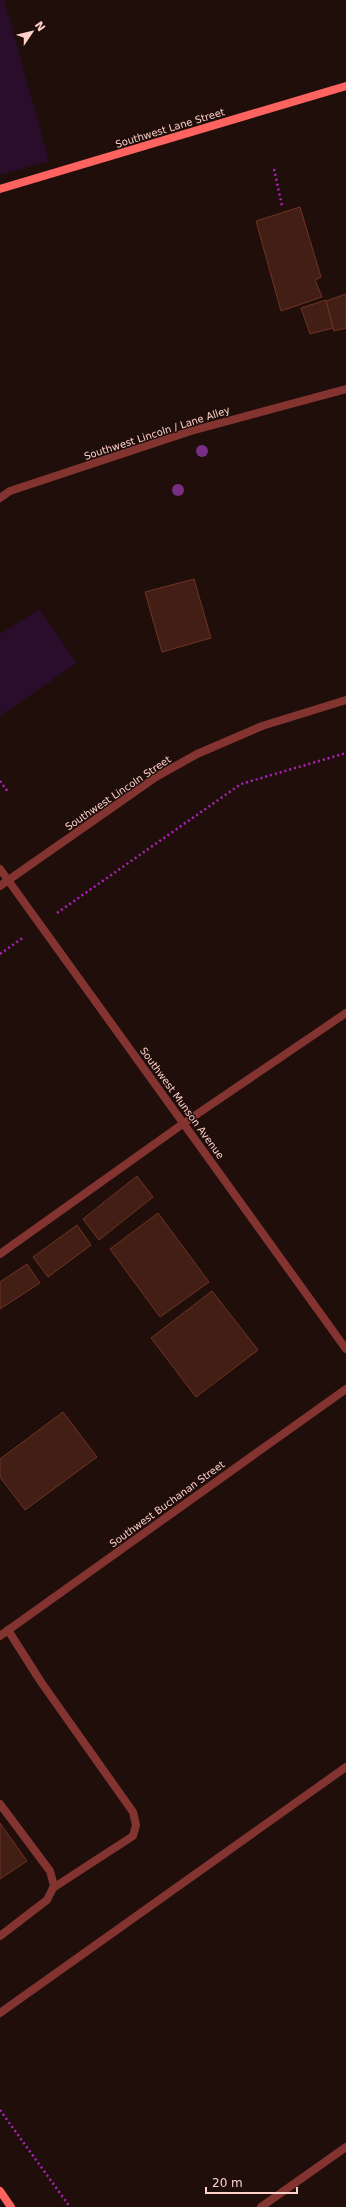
<svg xmlns="http://www.w3.org/2000/svg" width="346" height="2207" font-family="'DejaVu Sans',sans-serif">
	<style>
		.green { fill: #290d2a }
		.building { fill: #421e14; stroke: #703324 }
		.lines { fill: none; stroke-linecap: round; stroke-linejoin: round }
		.path { stroke: #b021ba; stroke-width: 2.5; stroke-dasharray: 2 3; stroke-linecap: butt }
		.lane { stroke: #833330; stroke-width: 8 }
		.street { stroke: #833330; stroke-width: 8 }
		.secondary { stroke: #ff6360; stroke-width: 8 }
		.tree { fill: #782e85 }
		.labels { text-anchor: middle; dominant-baseline: central; stroke-width: 3; stroke-linejoin: round; paint-order: stroke }
		.street-label { font-size: 10px; fill: #ffcfc9; stroke: #1f0e0a }
	</style>
	<rect width="100%" height="100%" fill="#1f0e0a"/>
	<g class="green">
		<path d="M0,0H4L49,161L0,175Z"/>
		<path d="M39,609L77,663L0,716V634Z"/>
	</g>
	<g class="building">
		<path d="M300,207L321,277L315,280L322,297L281,311L256,221Z"/>
		<path d="M346,294V328L334,331L326,301Z"/>
		<path d="M326,300L333,328L310,334L301,308Z"/>
		<path d="M194,579L211,638L162,652L145,592Z"/>
		<path d="M137,1176L153,1197L99,1240L83,1219Z"/>
		<path d="M158,1213L209,1282L160,1317L110,1249Z"/>
		<path d="M77,1225L91,1245L48,1277L33,1257Z"/>
		<path d="M27,1264L40,1283L0,1309V1282Z"/>
		<path d="M212,1291L258,1350L196,1397L151,1338Z"/>
		<path d="M63,1412L97,1457L25,1510L0,1477V1459Z"/>
		<path d="M0,1823L27,1861L0,1879Z"/>
	</g>
	<g class="lines">
		<g class="path">
			<path d="M274,169L282,206"/>
			<path d="M0,781L8,792"/>
			<path d="M57,913L241,784L346,753"/>
			<path d="M0,954L24,937"/>
			<path d="M0,2110L70,2207"/>
		</g>
		<g class="lane">
			<path d="M0,498L10,491L191,431L346,389"/>
			<path d="M0,1254L184,1123L346,1013"/>
			<path d="M8,1630L41,1682L133,1812L136,1825L133,1836L53,1888"/>
			<path d="M0,1804L50,1871L54,1886L47,1900L0,1936"/>
			<path d="M0,2013L346,1767"/>
		</g>
		<g class="street">
			<path d="M0,869L346,1349"/>
			<path d="M0,886L156,777L197,754L262,726L346,700"/>
			<path d="M0,1636L346,1389"/>
			<path d="M261,2207L346,2147"/>
		</g>
		<g class="secondary">
			<path d="M0,189L346,86"/>
			<path d="M0,2191L11,2207"/>
		</g>
	</g>
	<g class="tree">
		<circle cx="202" cy="451" r="6"/>
		<circle cx="178" cy="490" r="6"/>
	</g>
	<g class="labels">
		<g class="street-label">
			<text transform="translate(170 128) rotate(-17)">Southwest Lane Street</text>
			<text transform="translate(157 433) rotate(-18)">Southwest Lincoln / Lane Alley</text>
			<text transform="translate(118 793) rotate(-34)">Southwest Lincoln Street</text>
			<text transform="translate(182 1103) rotate(54)">Southwest Munson Avenue</text>
			<text transform="translate(167 1504) rotate(-36)">Southwest Buchanan Street</text>
		</g>
	</g>
	<g transform="translate(32 32) rotate(55)" stroke="#1f0e0a" stroke-width="3" paint-order="stroke">
	<path d="M0-3L7 15L0 10L-7 15Z" fill="#ffcfc9"/>
	<text y="-6" font-size="11" font-weight="bold" text-anchor="middle" fill="#ffcfc9">N</text>
	</g>
	<path d="M206 2187v6h91v-6" fill="none" stroke="#ffcfc9" stroke-width="2"/>
	<text x="212" y="2187" font-size="12" fill="#ffcfc9" stroke="#1f0e0a" stroke-width="3" paint-order="stroke">20 m</text>
</svg>
